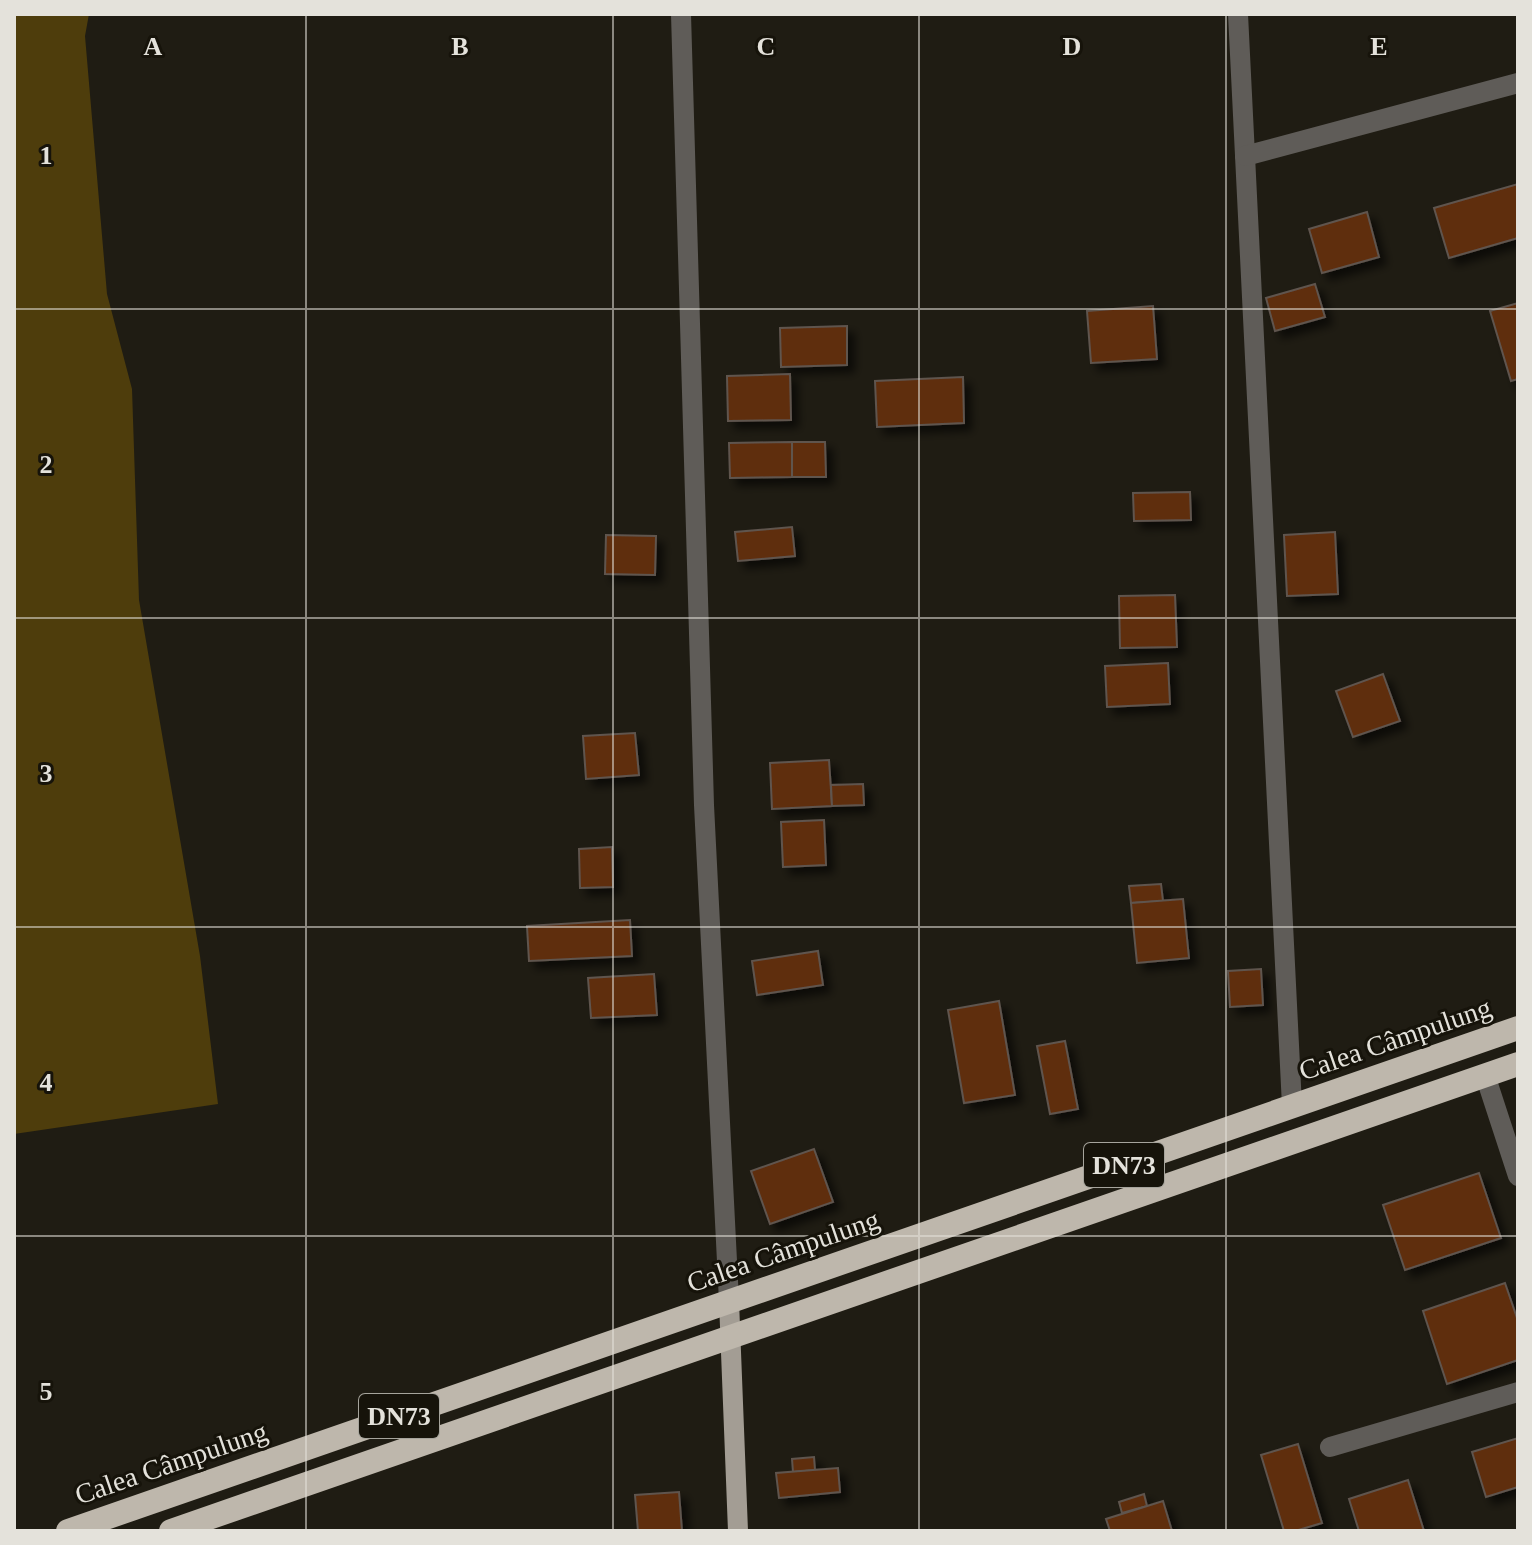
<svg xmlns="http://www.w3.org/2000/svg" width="1532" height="1545" font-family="Georgia,serif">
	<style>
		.green { fill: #4e3d0c }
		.building { fill: #5f2d0c; stroke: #5f544e; stroke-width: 2; filter: url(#shadow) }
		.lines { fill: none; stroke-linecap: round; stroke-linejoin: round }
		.minor { stroke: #5f5c58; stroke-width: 20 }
		.major { stroke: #a39d94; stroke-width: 20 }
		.highway { stroke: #beb7ac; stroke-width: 24 }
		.grid { fill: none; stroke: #e4e2db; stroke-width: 2; stroke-opacity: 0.55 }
		.labels { text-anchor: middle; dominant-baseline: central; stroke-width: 6; stroke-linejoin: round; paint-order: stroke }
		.shield { fill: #16130a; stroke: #a6a49c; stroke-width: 2 }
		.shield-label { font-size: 26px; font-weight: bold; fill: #e4e2db }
		.street-label { font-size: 28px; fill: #e4e2db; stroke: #16130a }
		.grid-label { font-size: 26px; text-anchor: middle; font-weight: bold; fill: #e4e2db; stroke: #16130a; stroke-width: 6; stroke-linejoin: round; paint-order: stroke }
	</style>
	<defs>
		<filter id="shadow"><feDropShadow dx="7" dy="7" stdDeviation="4" flood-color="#0009"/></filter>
	</defs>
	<rect width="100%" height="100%" fill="#1f1c13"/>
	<path class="green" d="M14,14H89L85,36L107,294L132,389L139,600L200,956L218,1104L14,1134Z"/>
	<g class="building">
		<path d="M1518,184V238L1449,258L1434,208Z"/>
		<path d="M1367,212L1379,257L1322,273L1309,229Z"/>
		<path d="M1315,284L1325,317L1275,331L1266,298Z"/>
		<path d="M1518,303V379L1511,381L1490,311Z"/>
		<path d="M1153,306L1157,359L1091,363L1087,311Z"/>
		<path d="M847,326V365L781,367L780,328Z"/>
		<path d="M790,374L791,420L728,421L727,376Z"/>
		<path d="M963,377L964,423L877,427L875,381Z"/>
		<path d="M792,442H825L826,477H792Z"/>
		<path d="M792,442V477L730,478L729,443Z"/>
		<path d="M1190,492L1191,520L1134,521L1133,493Z"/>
		<path d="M792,527L795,556L738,561L735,532Z"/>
		<path d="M1335,532L1338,594L1287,596L1284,535Z"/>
		<path d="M606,535L656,536L655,575L605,574Z"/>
		<path d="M1175,595L1177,647L1120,648L1119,596Z"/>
		<path d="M1168,663L1170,704L1107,707L1105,666Z"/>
		<path d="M1383,674L1400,721L1353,737L1336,691Z"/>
		<path d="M635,733L639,775L586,779L583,736Z"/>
		<path d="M829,760L832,806L772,809L770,763Z"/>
		<path d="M863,784L864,805L832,806L831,785Z"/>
		<path d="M824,820L826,865L783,867L781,822Z"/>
		<path d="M612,847L613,887L580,888L579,849Z"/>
		<path d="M1161,884L1163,901L1131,903L1129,886Z"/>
		<path d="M1183,899L1189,958L1137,963L1131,903Z"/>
		<path d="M630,920L632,956L529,961L527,926Z"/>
		<path d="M818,951L823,985L757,995L752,961Z"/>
		<path d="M1261,969L1263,1005L1230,1007L1228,971Z"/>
		<path d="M654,974L657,1015L591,1018L588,978Z"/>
		<path d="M999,1001L1015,1095L964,1103L948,1010Z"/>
		<path d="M1065,1041L1078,1109L1050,1114L1037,1046Z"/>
		<path d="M814,1149L833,1202L770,1224L751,1171Z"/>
		<path d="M1479,1173L1501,1238L1405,1270L1383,1205Z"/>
		<path d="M1505,1283L1518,1321V1360L1447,1384L1423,1311Z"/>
		<path d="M1518,1438V1487L1486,1497L1472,1452Z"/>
		<path d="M1298,1444L1322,1523L1295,1531H1284L1261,1455Z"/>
		<path d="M814,1457L815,1470L793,1472L792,1459Z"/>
		<path d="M838,1468L840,1492L779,1498L776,1473Z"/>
		<path d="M1408,1480L1424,1531H1359L1349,1499Z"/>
		<path d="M679,1492L682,1531H638L635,1495Z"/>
		<path d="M1144,1494L1147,1506L1122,1513L1119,1502Z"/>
		<path d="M1163,1501L1172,1531H1110L1106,1519Z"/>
	</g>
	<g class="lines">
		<g class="minor">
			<path d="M681,14L704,805L729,1301"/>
			<path d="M1238,14L1292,1106"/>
			<path d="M1245,156L1518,83"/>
			<path d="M1485,1075L1518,1176"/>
			<path d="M1330,1447L1518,1392"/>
		</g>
		<path class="major" d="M729,1301L738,1531"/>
		<g class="highway">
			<path d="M68,1531L1518,1028"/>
			<path d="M171,1531L1518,1064"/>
		</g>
	</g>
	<path class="grid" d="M306,14V1531M613,14V1531M919,14V1531M1226,14V1531M14,309H1518M14,618H1518M14,927H1518M14,1236H1518"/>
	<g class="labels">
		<g class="shield">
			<rect x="1084" y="1143" width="80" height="44" rx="6"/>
			<rect x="359" y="1394" width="80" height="44" rx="6"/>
		</g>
		<g class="shield-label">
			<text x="1124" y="1165">DN73</text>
			<text x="399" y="1416">DN73</text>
		</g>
		<g class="street-label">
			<text transform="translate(1395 1039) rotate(-19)">Calea Câmpulung</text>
			<text transform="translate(783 1251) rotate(-19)">Calea Câmpulung</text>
			<text transform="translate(171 1463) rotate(-19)">Calea Câmpulung</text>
		</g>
	</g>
	<g class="grid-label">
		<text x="153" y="55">A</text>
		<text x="460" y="55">B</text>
		<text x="766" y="55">C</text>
		<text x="1072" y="55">D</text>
		<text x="1379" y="55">E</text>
		<text x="46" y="164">1</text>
		<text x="46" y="473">2</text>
		<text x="46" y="782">3</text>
		<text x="46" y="1091">4</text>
		<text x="46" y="1400">5</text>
	</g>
	<rect width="1532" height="1545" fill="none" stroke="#e4e2db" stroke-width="32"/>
</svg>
